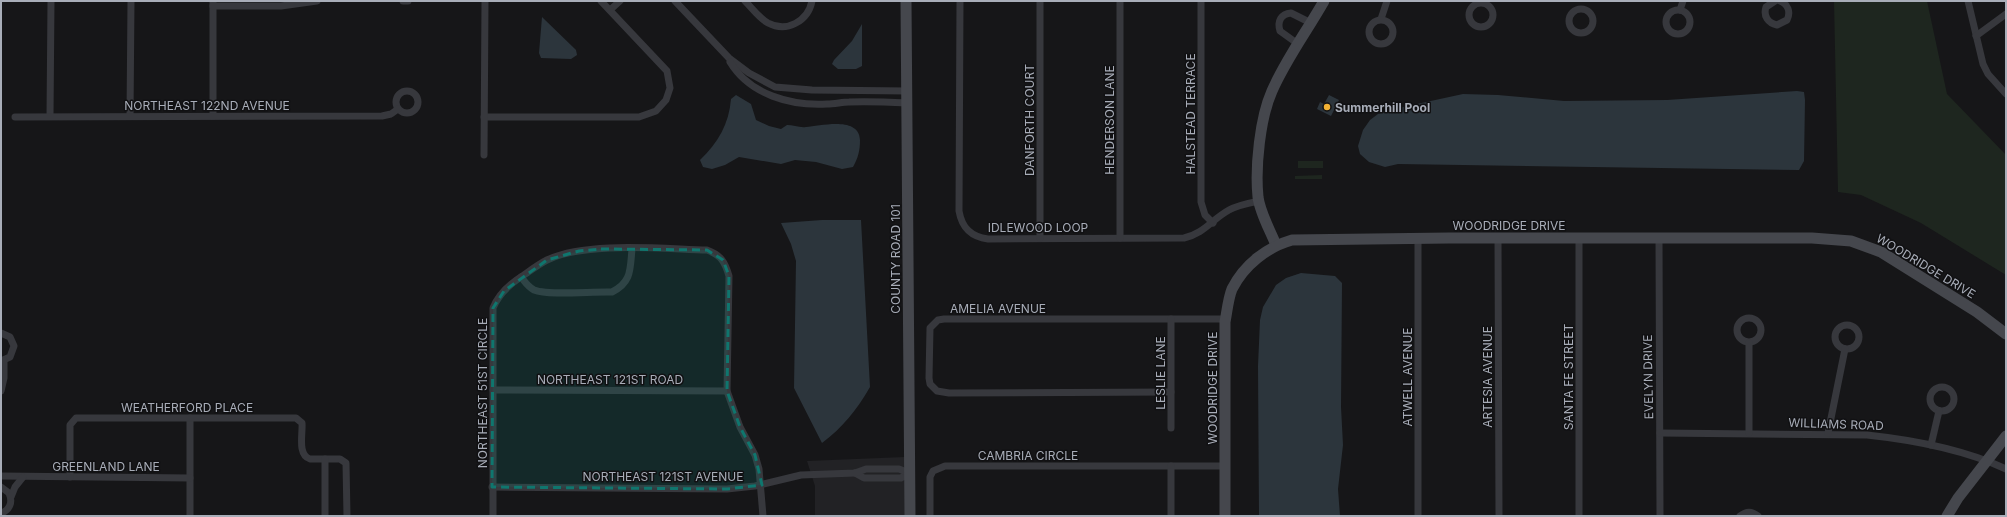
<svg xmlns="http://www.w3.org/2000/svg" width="2007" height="517" font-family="Inter,sans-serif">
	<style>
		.built { fill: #222225 }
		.green { fill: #1e261f }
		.water { fill: #2c353c }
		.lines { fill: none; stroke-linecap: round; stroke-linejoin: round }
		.street { stroke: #37383d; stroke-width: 7 }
		.secondary { stroke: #45474d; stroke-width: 11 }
		.marked { fill: #0f766e; fill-opacity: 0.2; stroke: #0f766e; stroke-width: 3; stroke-dasharray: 8 5; stroke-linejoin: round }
		.poi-dot { fill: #f2b134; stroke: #111113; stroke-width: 1.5 }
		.labels { text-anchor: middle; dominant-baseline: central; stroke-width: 3; stroke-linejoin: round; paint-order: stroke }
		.street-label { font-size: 12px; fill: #a8adb8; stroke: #111113 }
		.poi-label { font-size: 12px; font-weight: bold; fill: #a8adb8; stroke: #111113; text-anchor: start }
	</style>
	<rect width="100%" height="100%" fill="#161618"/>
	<path class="built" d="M905,457L906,516H815V486L807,461Z"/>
	<g class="green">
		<path d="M1834,1H1927L1947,94L2006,155V275L1921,223L1861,195L1838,192Z"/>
		<rect x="1298" y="161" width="25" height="7"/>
		<path d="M1322,175V179H1295V176Z"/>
	</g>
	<g class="water">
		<path d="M542,17L576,50L577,55L571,59L541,58L539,53Z"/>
		<path d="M862,24V66L856,69H838L832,64L834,60L852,41Z"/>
		<path d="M1797,91L1804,92L1805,100L1804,161L1799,170L1398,164L1385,167L1369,162L1360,154L1358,146L1363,130L1370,120L1378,114L1403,107L1463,94L1498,95L1564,101L1667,100Z"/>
		<path d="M736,95L751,104L756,120L769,126L781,129L787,125C793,125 800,128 806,127C821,126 859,116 860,140C860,151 858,158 853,167L842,169L816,162L795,160L781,164L739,157L725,165L712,169L703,167L700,160C718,143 729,124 731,99Z"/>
		<path d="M1329,95L1339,100L1331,116L1317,109L1320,102L1324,104Z"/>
		<path d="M822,220H861L870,387C856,411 843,427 822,443L794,388L796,261L791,244L781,223Z"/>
		<path d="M1301,273L1335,276L1342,283L1341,407L1343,445L1338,489L1340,516H1259L1258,366L1260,320L1263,307L1276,285L1286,278Z"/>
	</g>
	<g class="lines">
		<g class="street">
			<path d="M213,1V116"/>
			<path d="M403,1H408"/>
			<path d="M675,1L729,58L749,73L775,87L812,90L908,91"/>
			<path d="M745,1C752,8 759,18 768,23C787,33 808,21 812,1"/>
			<path d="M960,1L959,211C962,228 971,237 988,239L1184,238C1205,233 1211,220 1229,210C1238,205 1249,203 1259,201"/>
			<path d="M1040,1V238"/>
			<path d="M1201,1V202L1205,215L1213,223"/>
			<path d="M1775,1L1766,7C1763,16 1768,23 1777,25L1787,20C1791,12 1788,4 1780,1"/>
			<path d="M1968,1L1983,64L1988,74L2006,94"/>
			<circle cx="1481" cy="15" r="12"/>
			<path d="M213,6H281L317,1"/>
			<circle cx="1581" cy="21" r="12"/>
			<circle cx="1678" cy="22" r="12"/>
			<path d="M610,10L620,1"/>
			<path d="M1680,10L1683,1"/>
			<path d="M1381,19L1387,1"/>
			<circle cx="1381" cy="32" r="12"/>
			<path d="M1976,36L2006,14"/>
			<path d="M1298,44L1280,31C1277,21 1281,14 1291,13L1311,23"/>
			<path d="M730,62C750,95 791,106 827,104C835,104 842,102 849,102C868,101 888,102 908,103"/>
			<circle cx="407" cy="102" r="11"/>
			<path d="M50,116L51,1"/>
			<path d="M130,116L131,1"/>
			<path d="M15,117L382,116L391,114L398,109"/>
			<path d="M484,117H639L656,111L666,100L670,88L667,71L601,1"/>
			<path d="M484,155L485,1"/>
			<path d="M1120,238V1"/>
			<path d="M1498,238L1499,516"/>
			<path d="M1659,238L1660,516"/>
			<path d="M521,277C525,282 528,287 534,290C549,296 594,291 612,292C632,282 630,269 632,249"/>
			<circle cx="1749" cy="330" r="12"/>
			<circle cx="1847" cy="337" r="12"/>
			<path d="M1,333L10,337L14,346L10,357L1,361"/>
			<circle cx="1942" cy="399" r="12"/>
			<path d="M493,390L727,391"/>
			<path d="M1,391L4,378V361"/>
			<path d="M1171,392L949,393L937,391L930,384L929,378L930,328L938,320L944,319H1226"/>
			<path d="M190,418V516"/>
			<path d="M1171,428V319"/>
			<path d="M1660,433L1867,435C1914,440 1963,449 2006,469"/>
			<path d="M1749,433V343"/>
			<path d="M1828,433L1845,349"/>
			<path d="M1931,445L1939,411"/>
			<path d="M855,473L864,478H901L909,473"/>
			<path d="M1,476L190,478"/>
			<path d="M70,477V425L76,418H296L302,423C303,433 297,455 310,459H340L346,463L347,516"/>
			<path d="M1,487L9,493C13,502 10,510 1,513"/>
			<path d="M492,487L727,489L755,486L801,475L855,473L866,469H899L909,473"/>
			<path d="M11,497L15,487L23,477"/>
			<path d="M325,516V459"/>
			<path d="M493,516V308C499,293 511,283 524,275C531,270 539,264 547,260C586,241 663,249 707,250C721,255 725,262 729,276L727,391L740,427L755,455L759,469L763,516"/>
			<path d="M930,516V477L933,471L945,466H1225"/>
			<path d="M1171,516V466"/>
			<path d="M1418,516V238"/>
			<path d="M1579,516V238"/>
			<path d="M1740,516C1746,511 1752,511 1758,516"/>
		</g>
		<g class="secondary">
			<path d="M906,1L910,516"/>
			<path d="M1276,245C1270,230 1260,213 1258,197C1255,167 1260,118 1272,91C1286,59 1307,31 1324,1"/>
			<path d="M1225,516V322C1227,312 1228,299 1232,289C1244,265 1267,247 1292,240L1449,238H1812L1851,241L1881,252L1977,312L2006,334"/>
			<path d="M1947,516L1958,498L2006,436"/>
		</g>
	</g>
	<path class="marked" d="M601,249L707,250L723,260L729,276L727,391L740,427L755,455L762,485L727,489L492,487L493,308L504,291L547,260L579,251Z"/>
	<circle class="poi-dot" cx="1327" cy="107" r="4"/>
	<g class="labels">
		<g class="street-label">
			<text x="207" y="105">NORTHEAST 122ND AVENUE</text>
			<text transform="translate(1190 114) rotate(-90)">HALSTEAD TERRACE</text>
			<text transform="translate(1029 120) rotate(-90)">DANFORTH COURT</text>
			<text transform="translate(1109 120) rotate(-90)">HENDERSON LANE</text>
			<text x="1509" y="225">WOODRIDGE DRIVE</text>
			<text x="1038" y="227">IDLEWOOD LOOP</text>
			<text transform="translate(895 259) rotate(-90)">COUNTY ROAD 101</text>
			<text transform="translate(1926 266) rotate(31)">WOODRIDGE DRIVE</text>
			<text x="998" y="308">AMELIA AVENUE</text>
			<text transform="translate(1160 373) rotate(-90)">LESLIE LANE</text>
			<text transform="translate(1407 377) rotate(-90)">ATWELL AVENUE</text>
			<text transform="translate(1487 377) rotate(-90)">ARTESIA AVENUE</text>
			<text transform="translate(1568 377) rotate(-90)">SANTA FE STREET</text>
			<text transform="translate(1648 377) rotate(-91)">EVELYN DRIVE</text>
			<text x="610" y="379">NORTHEAST 121ST ROAD</text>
			<text transform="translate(1212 388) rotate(-90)">WOODRIDGE DRIVE</text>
			<text transform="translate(482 393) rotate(-90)">NORTHEAST 51ST CIRCLE</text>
			<text x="187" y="407">WEATHERFORD PLACE</text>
			<text transform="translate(1836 424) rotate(2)">WILLIAMS ROAD</text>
			<text x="1028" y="455">CAMBRIA CIRCLE</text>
			<text x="106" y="466">GREENLAND LANE</text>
			<text x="663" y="476">NORTHEAST 121ST AVENUE</text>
		</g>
		<g class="poi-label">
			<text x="1335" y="107">Summerhill Pool</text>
		</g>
	</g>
	<rect width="2007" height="517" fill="none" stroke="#a8adb8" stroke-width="4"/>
</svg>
